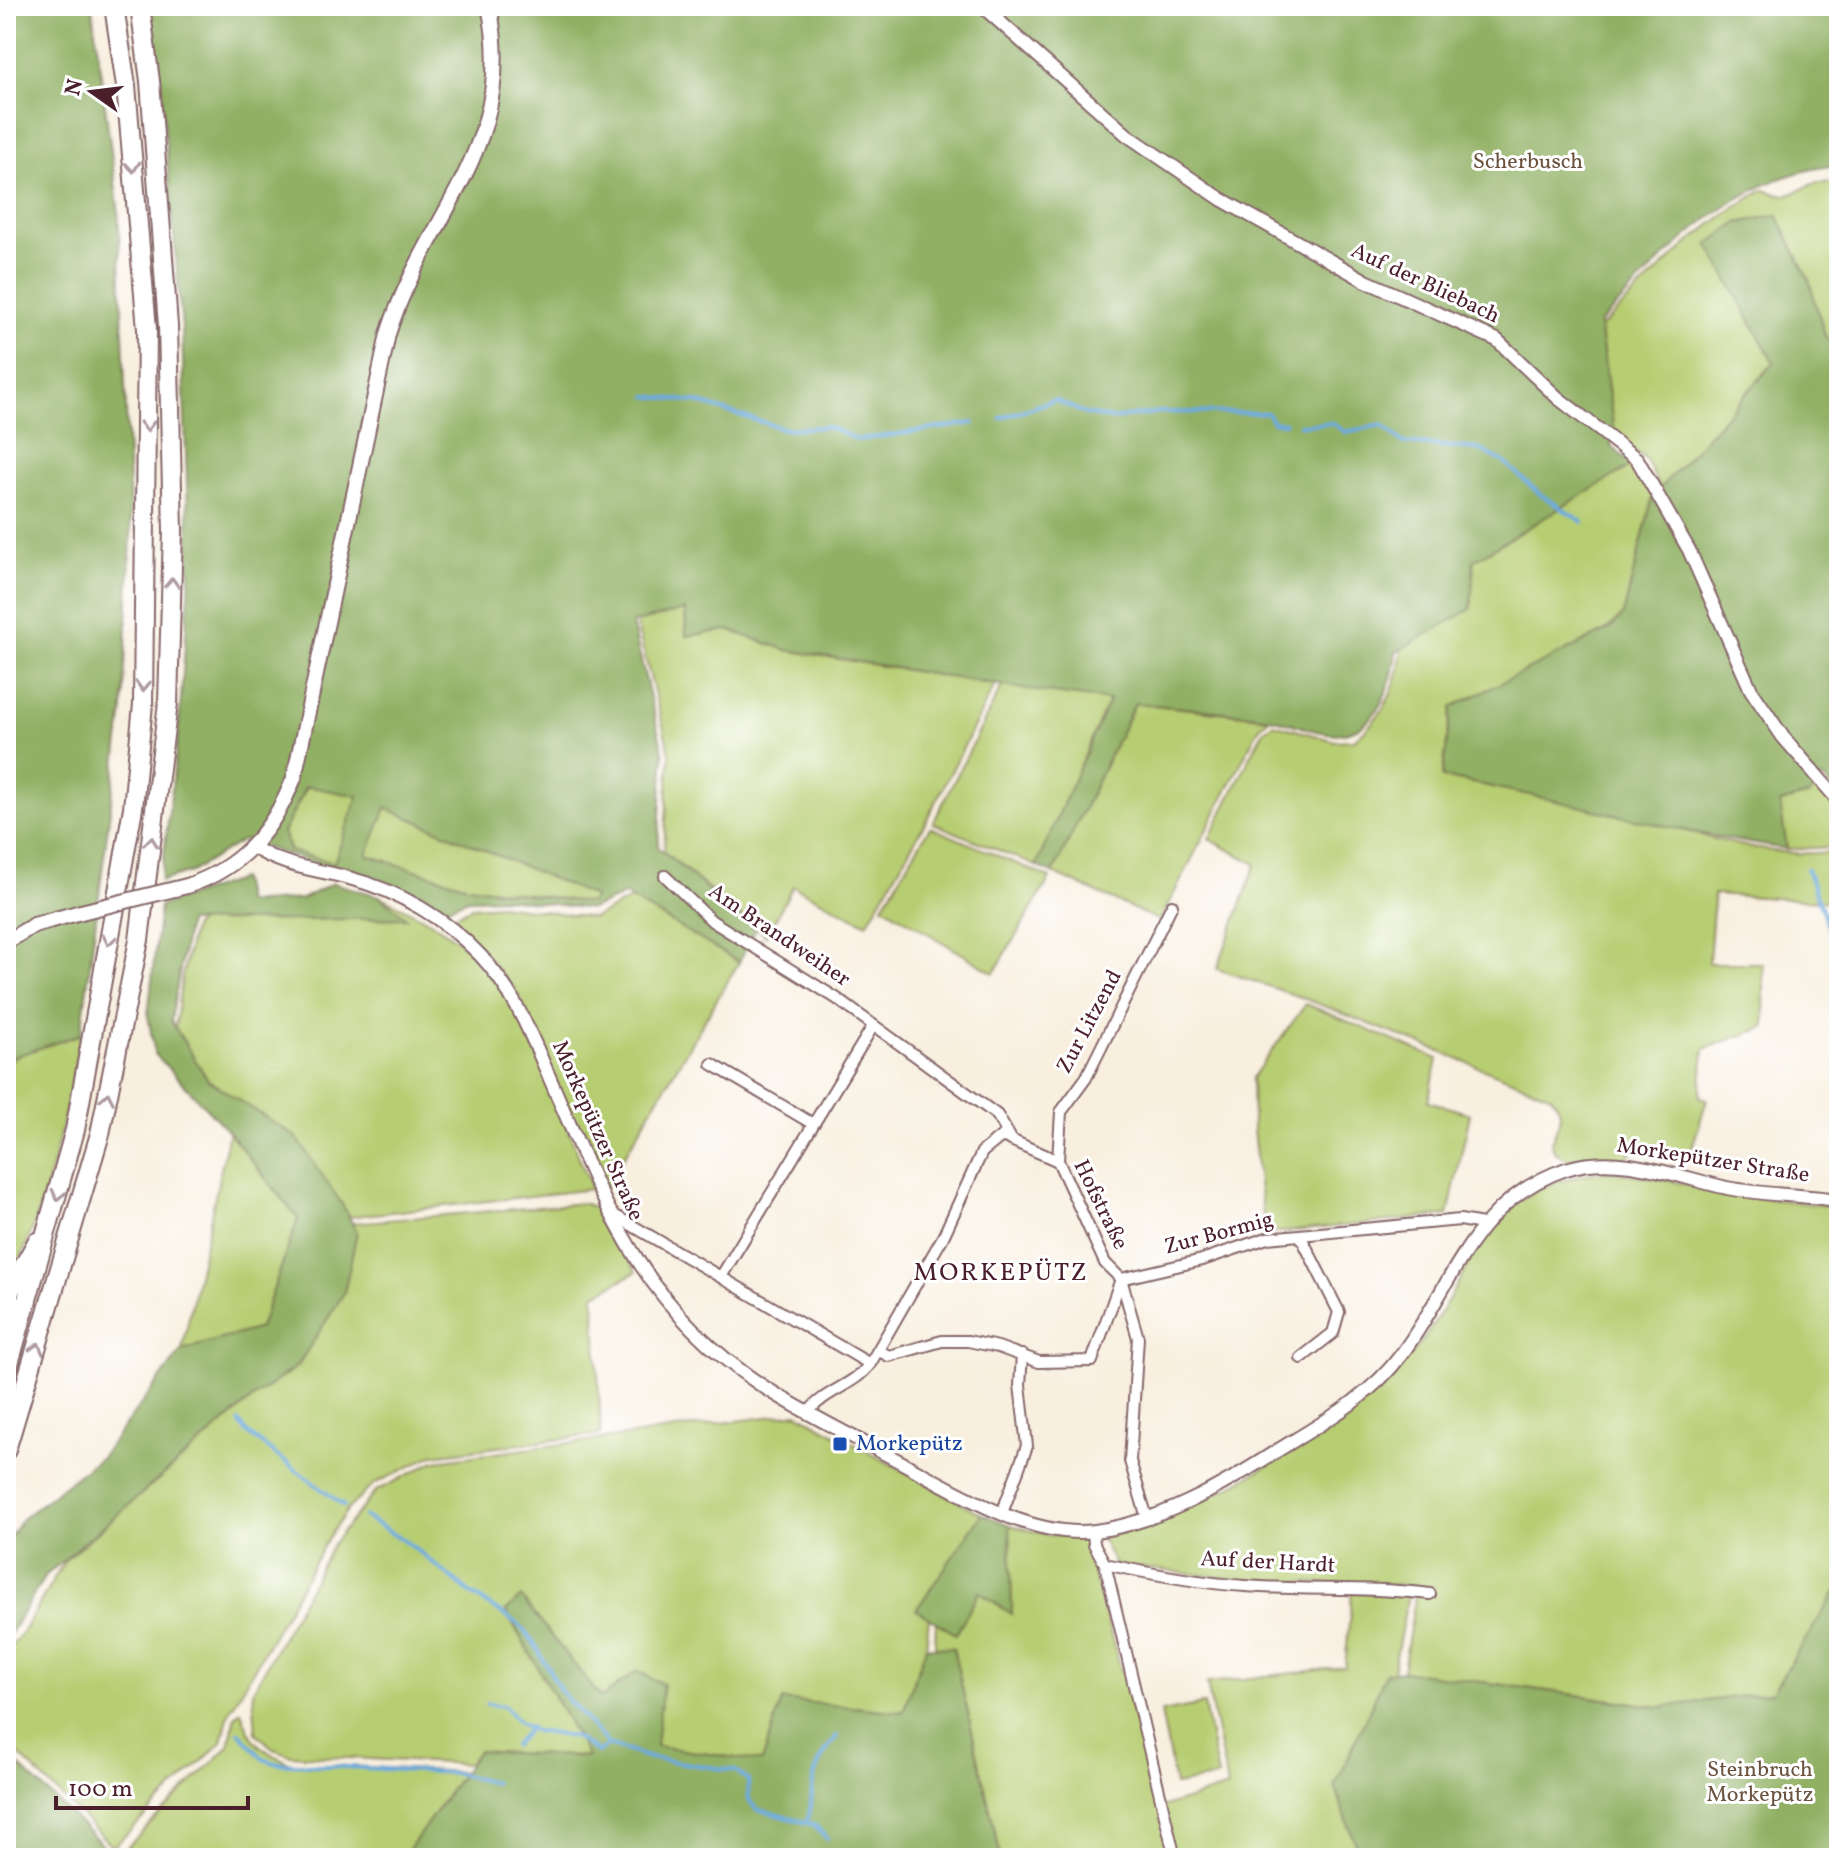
<svg xmlns="http://www.w3.org/2000/svg" width="1845" height="1864" font-family="Vollkorn,serif">
	<style>
		.green { fill: #b7cd72; stroke: #80764e; stroke-width: 2 }
		.forest { fill: #91b064; stroke: #6e6848; stroke-width: 2; fill-rule: evenodd }
		.lines { fill: none; stroke-linecap: round; stroke-linejoin: round }
		.stream { stroke: #6caade; stroke-width: 4 }
		.minor-casing { stroke: #87686a; stroke-width: 14 }
		.tertiary-casing { stroke: #87686a; stroke-width: 16 }
		.secondary-casing { stroke: #87686a; stroke-width: 18 }
		.motorway-casing { stroke: #87686a; stroke-width: 22 }
		.minor { stroke: #fff; stroke-width: 10 }
		.tertiary { stroke: #fff; stroke-width: 12 }
		.secondary { stroke: #fff; stroke-width: 14 }
		.motorway { stroke: #fff; stroke-width: 18 }
		.secondary-bridge-casing { stroke: #87686a; stroke-width: 18; stroke-linecap: butt }
		.secondary-bridge { stroke: #fff; stroke-width: 14 }
		.oneway { stroke: #ae9aa0 }
		.transit-dot { fill: #1a4fb4; stroke: #fff; stroke-width: 3 }
		.labels { text-anchor: middle; dominant-baseline: central; stroke-width: 6; stroke-linejoin: round; paint-order: stroke }
		.park-label { font-size: 22px; fill: #6b5340; stroke: #fff }
		.street-label { font-size: 22px; fill: #4a1f2b; stroke: #fff }
		.transit-label { font-size: 22px; fill: #164399; stroke: #fff; text-anchor: start }
		.quarter-label { font-size: 26px; letter-spacing: 2px; fill: #4a1f2b; stroke: #fff }
	</style>
	<rect width="100%" height="100%" fill="#fff"/>
	<filter id="ink" filterUnits="userSpaceOnUse"><feTurbulence type="fractalNoise" baseFrequency=".0125" numOctaves="2"/><feDisplacementMap in="SourceGraphic" scale="16" xChannelSelector="R" yChannelSelector="G"/><feConvolveMatrix kernelMatrix="1 2 1 2 8 2 1 2 1" color-interpolation-filters="sRGB"/></filter>
	<filter id="wash" filterUnits="userSpaceOnUse"><feTurbulence type="fractalNoise" baseFrequency=".006" numOctaves="4" result="noise"/><feDisplacementMap in="SourceGraphic" scale="32" xChannelSelector="R" yChannelSelector="G"/><feGaussianBlur stdDeviation="1.8" result="paint"/><feColorMatrix in="noise" values="0 0 0 0 0 0 0 0 0 0 0 0 0 0 0 0 0 1.4 0 .05"/><feComposite in="paint" operator="in"/></filter>
	<g filter="url(#wash)">
		<rect width="100%" height="100%" fill="#f8efdf"/>
		<g class="green">
			<path d="M1839,183V352L1825,336L1809,280L1777,215L1738,223L1709,244L1775,363L1660,489L1646,460L1614,433L1600,328C1652,278 1700,224 1764,190C1791,200 1789,194 1813,184C1820,182 1831,183 1839,183Z"/>
			<path d="M1632,465L1653,496L1623,615L1442,777C1504,790 1567,800 1629,815C1695,832 1769,862 1839,851V902L1714,894L1709,963H1763L1765,1027L1704,1049L1700,1097L1707,1099L1692,1148L1685,1158L1634,1150L1624,1159L1600,1156L1567,1160L1554,1151L1551,1142C1559,1122 1567,1112 1550,1095L1306,999L1217,969L1256,864L1209,839L1264,730L1274,724L1335,741L1354,740C1386,714 1397,688 1402,648L1471,609L1474,560Z"/>
			<path d="M685,609L687,636L728,629L787,650L995,685L925,823L867,924L793,886L766,936L664,852L670,753L636,622Z"/>
			<path d="M1002,686L1110,700L1036,866L933,823Z"/>
			<path d="M1135,703L1270,718L1259,728L1160,921L1053,873Z"/>
			<path d="M1817,785L1839,817V847L1787,849L1779,803L1809,795Z"/>
			<path d="M307,786L358,796L334,863L290,851L283,833Z"/>
			<path d="M385,807L594,896L591,903L467,886L366,855Z"/>
			<path d="M930,827L1050,878L994,973L883,906Z"/>
			<path d="M379,896C414,913 451,930 478,958C528,1009 563,1121 592,1189L348,1217L296,1137L208,1080L175,1029L182,977L193,928L199,921L405,918Z"/>
			<path d="M631,899L739,962L603,1192L519,995L482,950L448,919L472,907L501,905L594,918Z"/>
			<path d="M1306,1004L1438,1059L1428,1101L1470,1114L1448,1215L1265,1234L1253,1130L1252,1078Z"/>
			<path d="M81,1034C64,1121 47,1210 6,1290V1069L13,1057Z"/>
			<path d="M229,1132L298,1219L260,1328L182,1350Z"/>
			<path d="M1607,1171L1668,1180L1734,1195L1839,1207V1858L1656,1706L1403,1671L1417,1586L1254,1581L1115,1565L1101,1538C1178,1518 1242,1483 1308,1440C1342,1417 1376,1396 1403,1365C1438,1325 1463,1272 1490,1226C1522,1191 1560,1177 1607,1171Z"/>
			<path d="M583,1203L604,1211L636,1272L594,1295L601,1434L433,1455L374,1484L348,1509L328,1538L229,1713L222,1742L113,1847L6,1742V1653L24,1630L65,1560L254,1397L299,1365L357,1233L352,1223Z"/>
			<path d="M797,1413L982,1514L917,1610L929,1617L926,1647L903,1712L782,1700L763,1762L656,1746L637,1671L601,1698L506,1612L589,1757L478,1751L468,1764L290,1755L274,1749L256,1733L253,1691L334,1542L376,1491L435,1461Z"/>
			<path d="M1010,1525L1048,1535L1081,1537L1085,1543L1160,1808L1228,1787L1207,1683L1345,1667L1352,1592L1408,1595L1393,1672L1386,1673L1335,1786L1360,1858H1001L953,1648L935,1647L936,1622L956,1634L979,1592L1012,1613Z"/>
			<path d="M1204,1704L1218,1777L1175,1785L1161,1712Z"/>
			<path d="M241,1711C251,1743 259,1749 290,1763L463,1772L403,1858H123L120,1854L229,1746L235,1717Z"/>
		</g>
		<g class="forest">
			<path d="M6,6H92L118,205L131,536L123,710L81,1034L13,1057L6,1069Z"/>
			<path d="M150,6H1839V165C1730,176 1670,251 1599,324L1614,433L1611,446L1632,465L1474,560L1471,609L1396,652C1393,680 1380,724 1348,732C1325,739 1293,722 1270,718C1225,711 1180,708 1135,703L1053,873L1036,866L1109,700L1029,690L787,650L728,630L686,636L685,610L632,623L664,755L658,847L755,930L739,962L625,895L591,909L505,898L468,899L439,911L403,893L243,840L191,872L161,881L179,725L190,580L182,328L160,78ZM306,786L358,796L334,863L289,851L283,832ZM386,808L593,896L594,897L590,903L467,886L367,855Z"/>
			<path d="M1777,215L1809,280L1825,336L1839,352V798L1823,778L1809,795L1780,803L1787,849C1671,832 1558,798 1442,777L1452,707L1610,629L1623,615L1653,496L1774,363L1708,244L1738,223Z"/>
			<path d="M241,879L246,903L302,899L333,883L379,896L406,918L188,922L171,1021L208,1080L296,1137L342,1204L357,1232L344,1293L298,1365L254,1397L45,1576L6,1641V1543L22,1519L101,1457L182,1350L260,1328L298,1219L229,1132L155,1054L148,1016L160,906Z"/>
			<path d="M982,1514L1010,1525L1012,1614L979,1592L956,1634L916,1610Z"/>
			<path d="M1839,1587V1858H1360L1335,1786L1386,1673L1403,1671L1661,1707L1772,1692Z"/>
			<path d="M521,1597L601,1698L637,1671L663,1684L656,1746L762,1762L782,1700L903,1712L926,1647L953,1648L1001,1858H403L478,1751L588,1757L506,1611Z"/>
			<path d="M6,1753L106,1848L113,1858H6Z"/>
		</g>
		<g class="lines">
			<g class="stream">
				<path d="M647,396L696,402L785,429L828,427L858,440L974,423"/>
				<path d="M1001,418L1055,400L1086,414L1112,419L1160,412L1267,413L1273,422L1285,423"/>
				<path d="M1300,425L1333,423L1345,432L1382,425L1404,443L1479,449L1504,462L1541,495L1583,522"/>
				<path d="M1807,869L1839,956"/>
				<path d="M239,1422L247,1433L344,1506"/>
				<path d="M364,1516L412,1546L470,1593L519,1625L533,1641L562,1693L609,1745"/>
				<path d="M487,1704L504,1706L519,1723L535,1731L574,1737L598,1752L609,1745L650,1758L736,1771L748,1780L749,1800L756,1809L815,1825L827,1839"/>
				<path d="M239,1732L263,1759L275,1763L456,1773L494,1783"/>
				<path d="M514,1746L530,1727"/>
				<path d="M807,1821C812,1808 811,1802 812,1789C814,1768 824,1752 837,1736"/>
			</g>
		</g>
	</g>
	<g filter="url(#ink)">
		<g class="lines">
			<g class="minor-casing">
				<g id="minor">
					<path d="M665,876L712,921L836,998L997,1115L1010,1137"/>
					<path d="M712,1064L813,1124"/>
					<path d="M1058,1161L1061,1112L1086,1078L1172,905"/>
					<path d="M609,1212L870,1364"/>
					<path d="M1300,1235L1339,1312L1333,1333L1301,1358"/>
					<path d="M722,1275L873,1026"/>
					<path d="M879,1351L889,1356L942,1341H968L998,1347L1039,1362L1092,1361L1121,1279L1202,1260L1267,1238L1460,1220L1483,1224"/>
					<path d="M808,1413C823,1391 854,1386 870,1364L943,1237L982,1152L1002,1136L1058,1161L1105,1263L1121,1279L1138,1338L1130,1461L1147,1518"/>
					<path d="M1002,1513L1027,1446L1020,1385L1022,1355"/>
					<path d="M1093,1532L1094,1544L1105,1564L1175,1858"/>
					<path d="M1105,1564C1151,1574 1198,1583 1245,1586C1307,1591 1368,1586 1430,1594"/>
				</g>
			</g>
			<g class="tertiary-casing">
				<g id="tertiary">
					<path d="M982,6L1127,135L1221,199L1366,281L1497,340L1558,398L1637,459L1689,550L1751,690L1783,737L1839,801"/>
					<path d="M253,847C284,867 315,869 349,878C399,891 445,918 480,955C516,993 533,1040 554,1088C607,1210 644,1308 761,1385C804,1413 850,1435 895,1459C951,1488 1029,1540 1095,1531C1158,1523 1219,1488 1272,1454C1317,1426 1369,1399 1401,1355C1455,1282 1473,1201 1566,1169C1618,1152 1677,1177 1727,1188C1764,1195 1802,1195 1839,1200"/>
				</g>
			</g>
			<g class="secondary-casing">
				<g id="secondary">
					<path d="M187,886C241,868 273,831 294,778L388,334C425,215 519,144 489,6"/>
					<path d="M6,942L34,925L81,912"/>
				</g>
			</g>
			<g class="motorway-casing">
				<g id="motorway">
					<path d="M6,1298L37,1242"/>
					<path d="M6,1374L75,1130L133,808L143,704L147,329L126,86L114,6"/>
					<path d="M6,1450L100,1134L139,940L168,703L173,531L168,326L150,81L140,6"/>
				</g>
			</g>
			<use href="#minor" class="minor"/>
			<use href="#tertiary" class="tertiary"/>
			<use href="#secondary" class="secondary"/>
			<use href="#motorway" class="motorway"/>
			<g class="secondary-bridge-casing">
				<path id="secondary-bridge" d="M81,912L187,886"/>
			</g>
			<use href="#secondary-bridge" class="secondary-bridge"/>
		</g>
		<defs><path id="oneway-chevron" d="M-2-3.5L2.5 0L-2 3.5" fill="none" stroke-width="1.6" stroke-linecap="round" stroke-linejoin="round" transform="scale(2)"/></defs>
		<g class="oneway">
			<use href="#oneway-chevron" transform="translate(133 167) rotate(85)"/>
			<use href="#oneway-chevron" transform="translate(147 426) rotate(90)"/>
			<use href="#oneway-chevron" transform="translate(172 583) rotate(-88)"/>
			<use href="#oneway-chevron" transform="translate(143 686) rotate(92)"/>
			<use href="#oneway-chevron" transform="translate(151 842) rotate(-83)"/>
			<use href="#oneway-chevron" transform="translate(109 940) rotate(100)"/>
			<use href="#oneway-chevron" transform="translate(107 1098) rotate(-79)"/>
			<use href="#oneway-chevron" transform="translate(58 1195) rotate(104)"/>
			<use href="#oneway-chevron" transform="translate(37 1348) rotate(-74)"/>
		</g>
	</g>
	<rect class="transit-dot" x="832" y="1436" width="16" height="16" rx="4"/>
	<g class="labels">
		<g class="park-label">
			<text x="1528" y="162">Scherbusch</text>
			<text x="1760" y="1770">Steinbruch<tspan x="1760" dy="25">Morkepütz</tspan></text>
		</g>
		<g class="street-label">
			<text transform="translate(1425 284) rotate(25)">Auf der Bliebach</text>
			<text transform="translate(779 936) rotate(34)">Am Brandweiher</text>
			<text transform="translate(1090 1022) rotate(-62)">Zur Litzend</text>
			<text transform="translate(597 1131) rotate(66)">Morkepützer Straße</text>
			<text transform="translate(1713 1161) rotate(9)">Morkepützer Straße</text>
			<text transform="translate(1100 1205) rotate(64)">Hofstraße</text>
			<text transform="translate(1219 1234) rotate(-15)">Zur Bormig</text>
			<text transform="translate(1268 1563) rotate(3)">Auf der Hardt</text>
		</g>
		<g class="transit-label">
			<text x="856" y="1444">Morkepütz</text>
		</g>
		<g class="quarter-label">
			<text x="1001" y="1273">MORKEPÜTZ</text>
		</g>
	</g>
	<rect width="1845" height="1864" fill="none" stroke="#fff" stroke-width="32"/>
	<g transform="translate(92 92) rotate(284)" stroke="#ffffff" stroke-width="6" paint-order="stroke">
	<path d="M0-6L14 30L0 20L-14 30Z" fill="#4a1f2b"/>
	<text y="-12" font-size="22" font-weight="bold" text-anchor="middle" fill="#4a1f2b">N</text>
	</g>
	<path d="M56 1796v12h192v-12" fill="none" stroke="#4a1f2b" stroke-width="4"/>
	<text x="68" y="1796" font-size="24" fill="#4a1f2b" stroke="#ffffff" stroke-width="6" paint-order="stroke">100 m</text>
</svg>
